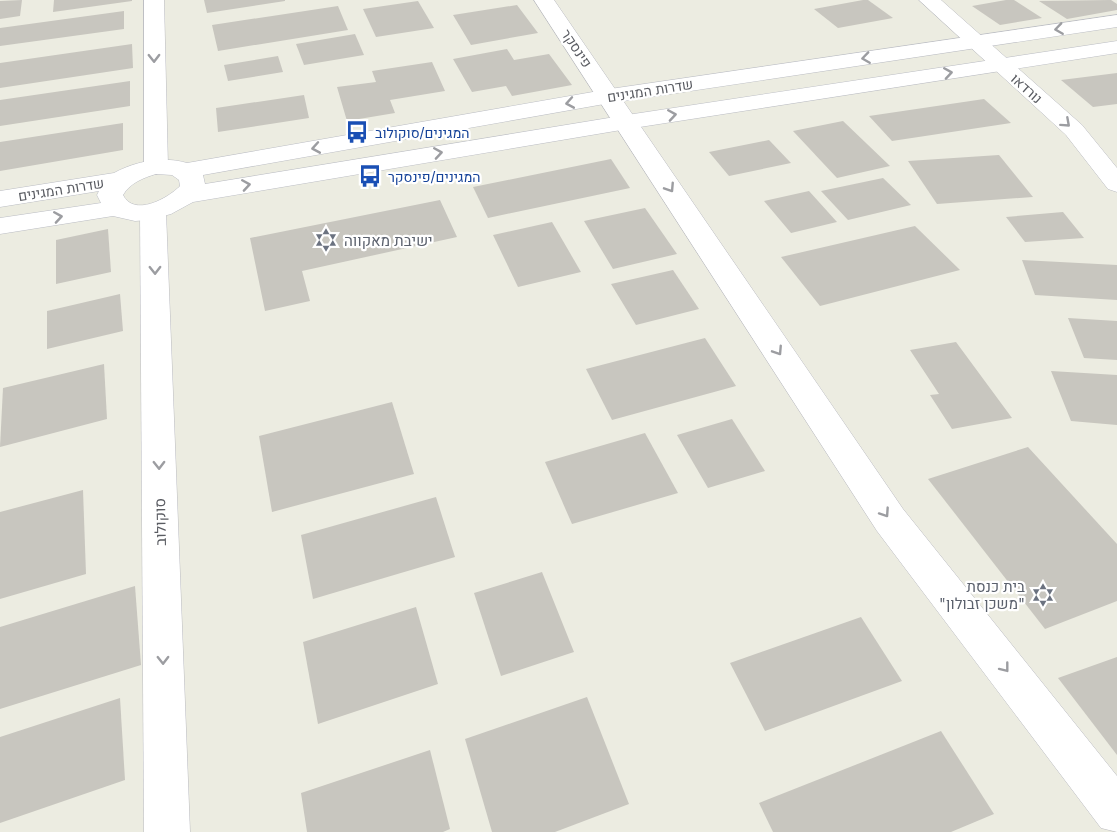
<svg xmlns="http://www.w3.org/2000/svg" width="1117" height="832" font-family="Inter,Heebo,sans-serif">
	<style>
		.building { fill: #c8c6bf }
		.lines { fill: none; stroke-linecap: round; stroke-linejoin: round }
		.street-casing { stroke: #b9bac0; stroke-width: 1 }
		.secondary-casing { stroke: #babcc3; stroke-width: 1 }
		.street { fill: #fff; fill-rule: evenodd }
		.secondary { fill: #fff; fill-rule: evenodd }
		.oneway { stroke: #9c9da1 }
		.labels { text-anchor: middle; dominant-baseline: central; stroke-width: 4.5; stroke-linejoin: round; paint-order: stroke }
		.far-street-label { font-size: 14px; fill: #5a5c62; stroke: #fff }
		.far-transit-label { font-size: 14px; fill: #164399; stroke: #fff; text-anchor: start }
		.worship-label { font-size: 15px; fill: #5b616d; stroke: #fff; text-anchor: start }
		.street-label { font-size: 15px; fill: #5a5c62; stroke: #fff }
	</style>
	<rect width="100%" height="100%" fill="#ecece1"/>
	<g class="building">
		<path d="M22,0L20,16L0,19V1Z"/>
		<path d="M54,0H132V1L53,12Z"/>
		<path d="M204,0H285V1L207,13Z"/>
		<path d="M863,0H868L893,18L838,28L814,9Z"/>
		<path d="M1006,0H1014L1042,18L1000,25L972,6Z"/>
		<path d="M1111,0L1117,4V10L1067,19L1039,1Z"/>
		<path d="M418,1L434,28L376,37L363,9Z"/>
		<path d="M517,5L538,33L471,45L453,15Z"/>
		<path d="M338,6L348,30L218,51L212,25Z"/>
		<path d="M124,11V29L0,46V28Z"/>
		<path d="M355,34L364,55L304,65L296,44Z"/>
		<path d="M132,44L133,68L0,88V63Z"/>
		<path d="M507,49L514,60L549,54L572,85L512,96L506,86L472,92L453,59Z"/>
		<path d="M278,56L283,72L228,81L224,65Z"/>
		<path d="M432,62L445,91L390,100L395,113L347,121L337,87L376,82L372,71Z"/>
		<path d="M1117,73V104L1093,107L1061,80Z"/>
		<path d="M130,81V106L0,126V100Z"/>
		<path d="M304,95L309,118L218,132L216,108Z"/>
		<path d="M984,99L1011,123L892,141L869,116Z"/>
		<path d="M843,121L890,166L837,178L793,131Z"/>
		<path d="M123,123V150L0,171V142Z"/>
		<path d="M769,140L791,163L729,176L709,152Z"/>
		<path d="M999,155L1033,197L937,204L908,161Z"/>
		<path d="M611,159L630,188L488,218L473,187Z"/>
		<path d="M883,178L911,205L848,220L821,191Z"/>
		<path d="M809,191L837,222L791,233L764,201Z"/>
		<path d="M440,200L457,237L302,271L310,301L265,311L250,238Z"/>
		<path d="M645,208L677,254L613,269L584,221Z"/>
		<path d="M1063,212L1084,238L1025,242L1006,217Z"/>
		<path d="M552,222L581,272L518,287L493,235Z"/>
		<path d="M915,226L960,270L820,306L781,257Z"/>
		<path d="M108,229L111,272L56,284V240Z"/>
		<path d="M1022,260L1117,265V300L1035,295Z"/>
		<path d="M673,270L699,309L636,325L611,284Z"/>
		<path d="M120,294L123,331L47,349V311Z"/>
		<path d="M1068,318L1117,321V360L1084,358Z"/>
		<path d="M705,338L736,386L612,420L586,369Z"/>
		<path d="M956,342L1012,418L952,429L930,395L939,394L910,350Z"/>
		<path d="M104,364L107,419L0,447L3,388Z"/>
		<path d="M1051,371L1117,375V425L1071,421Z"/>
		<path d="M392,402L414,474L272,512L259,436Z"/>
		<path d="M732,419L765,471L708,488L677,435Z"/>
		<path d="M645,433L678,493L572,524L545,462Z"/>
		<path d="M1028,447L1117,544V601L1045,629L928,479Z"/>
		<path d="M83,490L86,574L0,599V512Z"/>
		<path d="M436,497L455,557L313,599L301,535Z"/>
		<path d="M542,572L574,652L501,676L474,593Z"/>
		<path d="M135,586L141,665L0,709V627Z"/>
		<path d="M416,607L438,684L318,724L303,642Z"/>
		<path d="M861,617L902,681L765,731L730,663Z"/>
		<path d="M1117,657V755L1058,678Z"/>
		<path d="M587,697L629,804L555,832H492L465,739Z"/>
		<path d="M120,698L125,780L0,823V737Z"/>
		<path d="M941,731L994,814L951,832H773L759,803Z"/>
		<path d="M430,750L450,829L443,832H307L301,793Z"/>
	</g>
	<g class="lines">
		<g class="street-casing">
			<g id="street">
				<path d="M144,0H164L168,167L165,172L156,174L147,172L144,167Z"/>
				<path d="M534,0H554L903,509L1117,776V832L1101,828L877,531Z"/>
				<path d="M919,0H941L1082,125L1117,168V192L1108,189L1066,135Z"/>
				<path d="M153,204L162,206L166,212L190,832H144L140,212L144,206Z"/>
			</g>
		</g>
		<g class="secondary-casing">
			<path id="secondary" d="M1117,15V27L610,103L203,175L205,184L627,115L1117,41V53L627,129L193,202L171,214L148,220L135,221L113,216L0,234V218L101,203L97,195L99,191L0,207V191L114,173C136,161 163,156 187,163L610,89ZM156,174L172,175L179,180L180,186C167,199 134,217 123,195C130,183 143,178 156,174Z"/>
		</g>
		<use href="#street" class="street"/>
		<use href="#secondary" class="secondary"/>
	</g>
	<defs><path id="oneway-chevron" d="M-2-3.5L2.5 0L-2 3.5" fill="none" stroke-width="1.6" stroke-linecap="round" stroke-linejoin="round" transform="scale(1.5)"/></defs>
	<g class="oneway">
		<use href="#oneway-chevron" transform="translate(1059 29) rotate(172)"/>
		<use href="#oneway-chevron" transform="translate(154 58) rotate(89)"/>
		<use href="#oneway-chevron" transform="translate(866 58) rotate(172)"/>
		<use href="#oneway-chevron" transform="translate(948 73) rotate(-9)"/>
		<use href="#oneway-chevron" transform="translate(570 103) rotate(170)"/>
		<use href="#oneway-chevron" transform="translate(672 115) rotate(-9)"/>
		<use href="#oneway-chevron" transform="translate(1066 123) rotate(42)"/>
		<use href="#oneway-chevron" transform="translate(316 148) rotate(170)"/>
		<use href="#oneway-chevron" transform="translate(438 153) rotate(-9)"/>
		<use href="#oneway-chevron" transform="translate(246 185) rotate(-9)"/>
		<use href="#oneway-chevron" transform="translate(670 188) rotate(57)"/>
		<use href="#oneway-chevron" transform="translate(58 217) rotate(-9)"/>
		<use href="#oneway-chevron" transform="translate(155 270) rotate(89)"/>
		<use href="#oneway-chevron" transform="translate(778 351) rotate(57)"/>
		<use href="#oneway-chevron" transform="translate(159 465) rotate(89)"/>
		<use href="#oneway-chevron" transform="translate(885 513) rotate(56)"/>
		<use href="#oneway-chevron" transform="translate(163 660) rotate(89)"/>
		<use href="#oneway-chevron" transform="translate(1005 668) rotate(52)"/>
	</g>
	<defs>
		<g id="bus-bare" transform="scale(1.8)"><path d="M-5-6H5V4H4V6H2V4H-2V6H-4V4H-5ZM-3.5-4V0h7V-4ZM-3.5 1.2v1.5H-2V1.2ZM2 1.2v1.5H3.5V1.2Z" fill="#1a4fb4" stroke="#fff" stroke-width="2.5" paint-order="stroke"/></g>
		<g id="synagogue-bare" transform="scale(1.8)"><path d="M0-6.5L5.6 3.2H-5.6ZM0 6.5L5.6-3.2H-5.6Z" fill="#6b7280" stroke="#fff" stroke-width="2.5" paint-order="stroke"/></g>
	</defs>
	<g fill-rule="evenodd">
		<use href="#bus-bare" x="357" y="132"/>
		<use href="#bus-bare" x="370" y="176"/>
		<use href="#synagogue-bare" x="326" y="240"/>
		<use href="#synagogue-bare" x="1043" y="595"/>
	</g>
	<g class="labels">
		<g class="far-street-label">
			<text transform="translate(577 48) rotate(56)">פינסקר</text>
			<text transform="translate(1027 88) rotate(42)">נורדאו</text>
			<text transform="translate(650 90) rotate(-9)">שדרות המגינים</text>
			<text transform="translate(61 189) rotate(-9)">שדרות המגינים</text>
		</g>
		<g class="far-transit-label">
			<text x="375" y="132">המגינים/סוקולוב</text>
			<text x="388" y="176">המגינים/פינסקר</text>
		</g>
		<g class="worship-label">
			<text x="344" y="240">ישיבת מאקווה</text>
			<text x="1025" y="586" text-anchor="end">בית כנסת<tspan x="1025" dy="17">"משכן זבולון"</tspan></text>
		</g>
		<g class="street-label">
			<text transform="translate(160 522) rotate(-91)">סוקולוב</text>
		</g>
	</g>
</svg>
